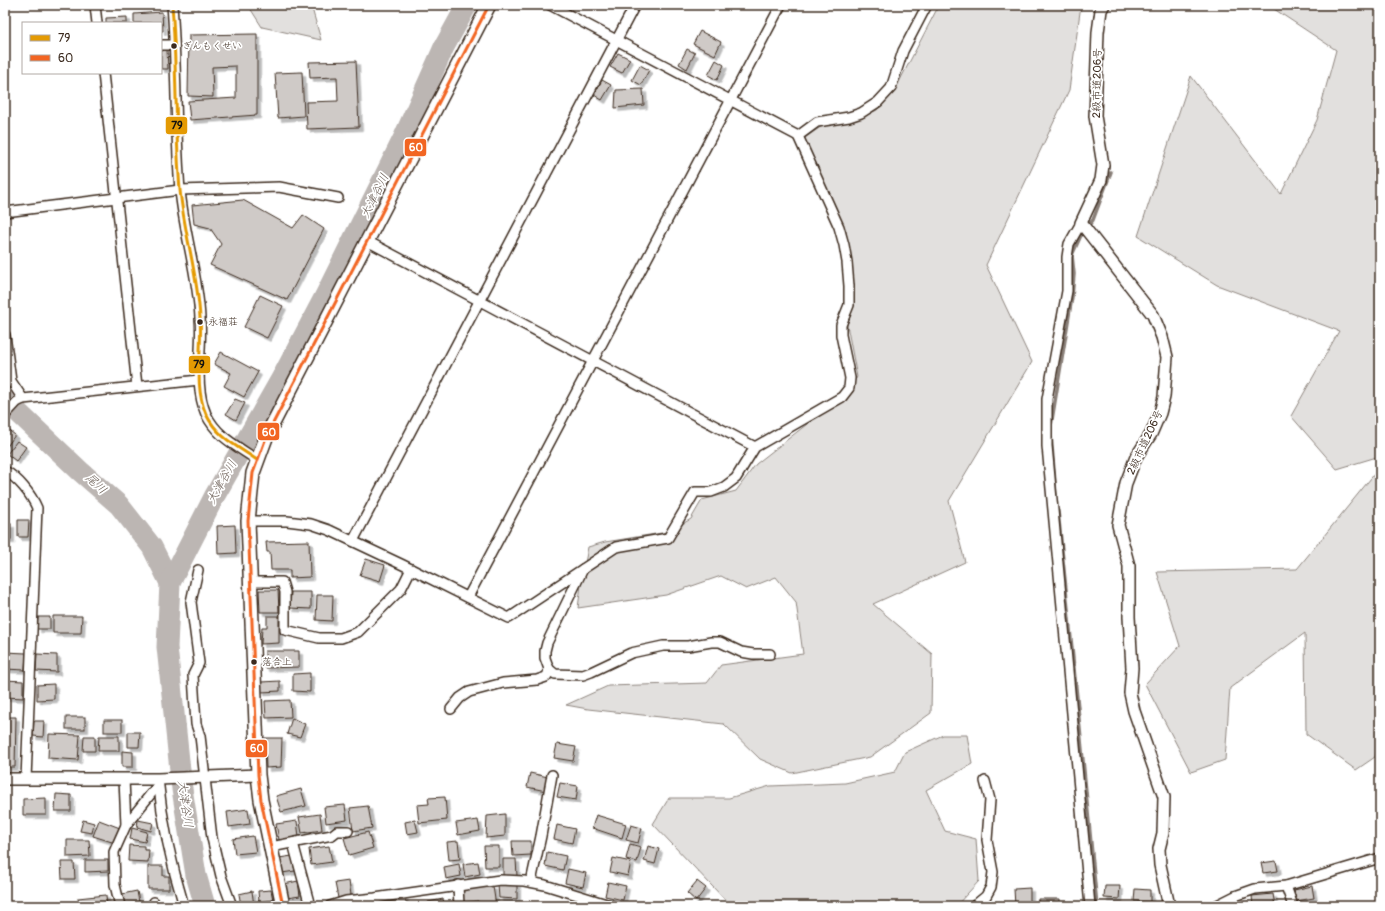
<svg xmlns="http://www.w3.org/2000/svg" width="1385" height="911" font-family="Pangolin,'Klee One',sans-serif">
	<style>
		.green { fill: #e2e0de; stroke: #8e857e }
		.lines { fill: none; stroke-linecap: round; stroke-linejoin: round }
		.stream { stroke: #887e77; stroke-width: 3.5 }
		.river { stroke: #bcb6b3; stroke-width: 21 }
		.building { fill: #cfcac7; stroke: #3b2a1e; filter: url(#shadow) }
		.minor-casing { stroke: #3b2a1e; stroke-width: 12 }
		.tertiary-casing { stroke: #3b2a1e; stroke-width: 14 }
		.secondary-casing { stroke: #3b2a1e; stroke-width: 16 }
		.minor { stroke: #fff; stroke-width: 9 }
		.tertiary { stroke: #fff; stroke-width: 11 }
		.secondary { stroke: #fff; stroke-width: 13 }
		.bus-1-casing { stroke: #fff; stroke-width: 6 }
		.bus-2-casing { stroke: #fff; stroke-width: 6 }
		.bus-1 { stroke: #e49a03; stroke-width: 3 }
		.bus-2 { stroke: #f26522; stroke-width: 3 }
		.bus-dot { fill: #3b2a1e; stroke: #fff; stroke-width: 1.5 }
		.labels { text-anchor: middle; dominant-baseline: central; stroke-width: 3.5; stroke-linejoin: round; paint-order: stroke }
		.bus-label { font-size: 10px; fill: #3b2a1e; stroke: #fff; text-anchor: start }
		.street-label { font-size: 11px; fill: #3b2a1e; stroke: #fff }
		.water-label { font-size: 12px; font-style: italic; fill: #685b52; stroke: #fff }
		.line-badge { stroke: #fff; stroke-width: 1.5 }
		.badge-label { font-size: 11px; text-anchor: middle; font-weight: bold; fill: #fff }
		.pale-badge-label { font-size: 11px; text-anchor: middle; font-weight: bold; fill: #111 }
	</style>
	<defs>
		<filter id="shadow"><feDropShadow dx="3.5" dy="3.5" stdDeviation="0" flood-color="#0004"/></filter>
	</defs>
	<rect width="100%" height="100%" fill="#fff"/>
	<filter id="ink" filterUnits="userSpaceOnUse"><feTurbulence type="fractalNoise" baseFrequency=".025" numOctaves="2"/><feDisplacementMap in="SourceGraphic" scale="8" xChannelSelector="R" yChannelSelector="G"/><feConvolveMatrix kernelMatrix="1 2 1 2 8 2 1 2 1" color-interpolation-filters="sRGB"/></filter>
	<g filter="url(#ink)">
		<g class="green">
			<path d="M248,5H311L321,40L262,27Z"/>
			<path d="M939,5H1081L1069,90L986,265L1032,362L949,501L965,562L873,604L932,654L931,713L870,757L792,773L760,759L724,724L588,709L566,705L608,686L707,683L721,665L803,654L796,602L776,577L746,589L721,576L666,595L578,608L581,585L588,547L605,542L668,532L691,519L702,500L736,491L756,464L848,392L857,377L847,325L854,302L846,231L802,140L822,126L862,117L877,110L897,86Z"/>
			<path d="M1268,5H1380V456L1337,469L1291,416L1339,331L1217,285L1138,236L1191,76L1281,194L1317,120L1336,50Z"/>
			<path d="M1380,467V741L1375,757L1356,770L1306,734L1305,633L1230,688L1225,760L1191,772L1145,684L1180,646L1157,572L1297,569Z"/>
			<path d="M943,735H967L972,764L926,790L945,831L976,839L979,881L956,906H731L653,824L669,798H729L770,786L845,783L895,772L905,752Z"/>
		</g>
		<g class="lines">
			<g class="stream">
				<path d="M1051,426L1072,297L1074,274L1072,255L1082,233L1093,220L1111,172"/>
				<path d="M1051,434L1056,495"/>
				<path d="M1058,511L1077,698L1097,906"/>
			</g>
			<g class="river">
				<path d="M5,400L80,471L119,505L152,547L170,583"/>
				<path d="M205,906L196,875L182,789L167,647L170,583L214,497L285,372L325,296L403,139L444,47L467,5"/>
			</g>
		</g>
		<g class="building">
			<path d="M162,12L163,31H161V23H134V14Z"/>
			<path d="M127,17V23H106V18Z"/>
			<path d="M700,31L721,42L715,55L693,44Z"/>
			<path d="M257,34V115L190,120L188,101L236,98V66L212,67L213,97L188,96L189,35Z"/>
			<path d="M687,49L695,53L687,69L679,64Z"/>
			<path d="M161,50H167L168,69H161Z"/>
			<path d="M618,53L630,59L622,73L610,67Z"/>
			<path d="M716,60L724,65L717,80L708,75Z"/>
			<path d="M356,61L359,127L307,129L306,102L338,101L337,77L310,78L309,62Z"/>
			<path d="M640,65L649,70L641,85L632,80Z"/>
			<path d="M302,72L304,116L278,118L275,73Z"/>
			<path d="M602,80L611,85L602,100L594,95Z"/>
			<path d="M643,89L644,105L615,108L616,90Z"/>
			<path d="M243,200L293,228L303,215L324,229L287,300L210,265L221,244L210,228L194,224L192,205Z"/>
			<path d="M260,295L283,306L267,338L244,327Z"/>
			<path d="M221,352L258,372L244,397L224,386L231,373L214,364Z"/>
			<path d="M235,399L245,403L236,420L226,414Z"/>
			<path d="M5,427L15,435L6,448H5Z"/>
			<path d="M17,441L26,447L16,461L7,454Z"/>
			<path d="M18,520H29L28,537H18Z"/>
			<rect x="5" y="524" width="6" height="16"/>
			<path d="M235,525L236,553L218,554L217,526Z"/>
			<path d="M309,541L310,577L290,578V570H271L270,552H267L266,542Z"/>
			<path d="M366,559L385,565L380,581L360,575Z"/>
			<path d="M259,590H278L279,612H260Z"/>
			<path d="M291,592H311V609L290,608Z"/>
			<path d="M317,595H333L332,621L316,620Z"/>
			<path d="M53,616H82L81,633H53Z"/>
			<path d="M267,616H279V643L261,644L262,627H267Z"/>
			<path d="M38,617H50V629H37Z"/>
			<path d="M265,651H299V667L265,668Z"/>
			<path d="M5,652L26,653L25,670L5,669Z"/>
			<path d="M37,654L57,655V672L36,671Z"/>
			<path d="M310,673V692L293,691V674Z"/>
			<path d="M5,680L23,681V698L5,697Z"/>
			<path d="M280,681V691L261,692V682Z"/>
			<path d="M54,684V699L37,700V685Z"/>
			<path d="M290,700L291,717L266,718L265,701Z"/>
			<path d="M5,717H16L15,767H5Z"/>
			<rect x="66" y="717" width="19" height="12"/>
			<path d="M292,718L305,724L300,737L287,734Z"/>
			<rect x="104" y="720" width="18" height="12"/>
			<path d="M34,721H44L43,737L33,736Z"/>
			<path d="M128,732H140L139,747H128Z"/>
			<path d="M49,734L80,735L78,760L48,758Z"/>
			<path d="M84,736H95V751H83Z"/>
			<path d="M99,736H119V751H98Z"/>
			<path d="M265,738H282L281,767L266,768Z"/>
			<path d="M557,744L576,747L573,761L554,758Z"/>
			<path d="M122,751L133,752V767H122Z"/>
			<path d="M530,773L548,777L546,791L527,787Z"/>
			<path d="M560,783L578,786L576,800L557,797Z"/>
			<path d="M301,789L306,806L281,812L276,796Z"/>
			<path d="M56,794L71,795V811H55Z"/>
			<path d="M445,797L447,820L419,823L417,805L429,804L428,798Z"/>
			<path d="M46,798V815H23V799Z"/>
			<path d="M345,805L347,820L326,823L324,807Z"/>
			<path d="M368,806L372,828L353,831L350,808Z"/>
			<path d="M248,809L250,824L229,827L227,812Z"/>
			<path d="M320,814L322,830L302,833L299,817Z"/>
			<path d="M505,814V836L486,838L487,816Z"/>
			<path d="M596,815L626,824L622,838L592,828Z"/>
			<path d="M83,820L94,823L92,833L80,831Z"/>
			<path d="M99,820L120,828L115,843L93,836Z"/>
			<path d="M138,820L153,823L151,831L137,827Z"/>
			<path d="M415,820L418,832L407,834L405,822Z"/>
			<path d="M478,820L480,831L458,835L456,823Z"/>
			<path d="M297,821L299,837L279,840L276,824Z"/>
			<path d="M557,825L575,829L572,843L554,839Z"/>
			<path d="M631,825L642,828L638,843L626,840Z"/>
			<path d="M132,828L147,832L145,842L130,839Z"/>
			<path d="M368,832L373,848L349,855L344,838Z"/>
			<path d="M253,836L256,852L235,854L233,839Z"/>
			<path d="M67,840H89L90,856L67,857Z"/>
			<path d="M458,841L460,859L449,860L447,842Z"/>
			<path d="M512,841H531V855L513,856Z"/>
			<path d="M630,844L641,847L637,862L626,859Z"/>
			<path d="M129,845L144,846V850H149L148,862L128,861Z"/>
			<path d="M329,846L332,862L311,865L309,849Z"/>
			<path d="M484,846H499V867H485Z"/>
			<path d="M648,846L659,849L655,864L644,861Z"/>
			<path d="M547,852L566,856L563,870L545,866Z"/>
			<path d="M292,856L295,871L282,873L279,858Z"/>
			<path d="M613,858L631,862L628,876L610,872Z"/>
			<path d="M503,859H516L517,876H503Z"/>
			<path d="M85,860H108V871L85,872Z"/>
			<path d="M1276,861L1278,871L1263,873L1261,863Z"/>
			<path d="M61,862H74L75,879H62Z"/>
			<path d="M478,862L480,874L465,877L463,864Z"/>
			<path d="M459,864L461,876L446,879L444,867Z"/>
			<path d="M148,866H163V876H169V889H148Z"/>
			<path d="M568,869L586,873L583,887L565,883Z"/>
			<path d="M298,881L300,896L287,898L284,884Z"/>
			<path d="M349,881L351,895L338,898L335,883Z"/>
			<path d="M697,881L706,888L696,901L687,893Z"/>
			<path d="M608,882L626,886L623,900L605,896Z"/>
			<path d="M517,884V899L499,898L498,885Z"/>
			<path d="M493,886L496,906H479L478,901L463,903L462,890Z"/>
			<path d="M1105,886H1120L1119,899L1104,898Z"/>
			<path d="M1312,886L1314,898L1296,901L1294,890Z"/>
			<path d="M1030,888V906H1015L1014,889Z"/>
			<path d="M1135,889L1150,890V902L1134,901Z"/>
			<path d="M271,890L273,900L259,902L258,891Z"/>
			<path d="M137,891L139,902L124,904L122,894Z"/>
			<path d="M252,891L254,906H241L239,894Z"/>
			<path d="M1273,894L1275,906H1253L1252,896Z"/>
			<path d="M106,895L107,906H79L78,898Z"/>
			<path d="M404,896L407,906H385L384,902Z"/>
			<path d="M443,899L445,906H429L428,902Z"/>
			<path d="M1038,899H1060V906H1039Z"/>
			<path d="M1248,902L1249,906H1227L1226,905Z"/>
		</g>
		<g class="lines">
			<g class="minor-casing">
				<g id="minor">
					<path d="M95,5L97,23"/>
					<path d="M172,5C177,66 175,128 180,190C184,233 198,275 200,318C203,350 193,384 206,414C217,437 237,446 257,460"/>
					<path d="M550,5L798,136"/>
					<path d="M161,45H174"/>
					<path d="M103,73L137,386"/>
					<path d="M5,212L180,190L279,187L338,198"/>
					<path d="M1081,223L1069,244L1067,257V291L1047,399V446L1090,906"/>
					<path d="M367,241L755,447"/>
					<path d="M5,335L11,381L23,399"/>
					<path d="M5,415L17,402L23,399L199,380"/>
					<path d="M5,471C18,478 31,494 37,508L26,779"/>
					<path d="M248,521H287L311,524L329,530L403,565L509,618L616,547L668,538L695,492H711L724,487L736,478L755,447L842,397L849,388L850,378L841,335V325L849,305V286L847,262L844,245L839,227L798,136L817,122L849,117L861,113L878,102L891,88L903,51L927,5"/>
					<path d="M353,541L635,5"/>
					<path d="M198,570L191,602L199,663L193,675L196,724L200,736L212,838L221,876L232,906"/>
					<path d="M250,582H282L285,592V630L319,638H341L358,632L401,589L411,569"/>
					<path d="M468,597L781,5"/>
					<path d="M549,669L555,674L583,675L591,672L631,653L663,646H688L711,642H720L741,652L753,654H770"/>
					<path d="M451,709L460,698L469,692L503,683L537,680L546,677L548,674L549,669L545,658V651L547,643L583,569"/>
					<path d="M158,779C162,820 172,867 184,906"/>
					<path d="M126,825L158,785"/>
					<path d="M293,843L310,906"/>
					<path d="M271,847L332,835L337,831H348"/>
					<path d="M531,882L541,836L552,775"/>
					<path d="M458,885L459,906"/>
					<path d="M1286,886L1293,906"/>
					<path d="M154,902V906"/>
					<path d="M120,906L115,885L114,852L126,825L124,779"/>
					<path d="M330,906L346,901L375,898L500,880L524,881L545,885L613,906"/>
					<path d="M974,906L986,896L991,887L993,872L987,840L990,800L985,781"/>
					<path d="M1215,906L1235,896L1255,889L1286,886L1380,858"/>
				</g>
			</g>
			<g class="tertiary-casing">
				<g id="tertiary">
					<path d="M1104,5L1101,10L1098,32L1095,116L1103,165L1101,180L1081,223L1153,315L1162,337L1167,357L1164,397L1160,413L1151,434L1136,457L1126,483L1118,525L1129,566V617L1132,668L1130,693L1134,711L1164,797L1163,833L1159,849L1160,865L1169,906"/>
					<path d="M5,779H158L258,775"/>
				</g>
			</g>
			<g class="secondary-casing">
				<path id="secondary" d="M283,906L261,800L258,775L248,521L253,473L267,435L489,5"/>
			</g>
			<use href="#minor" class="minor"/>
			<use href="#tertiary" class="tertiary"/>
			<use href="#secondary" class="secondary"/>
			<g class="bus-1-casing">
				<path id="bus-1" d="M172,5C177,66 175,128 180,190C184,233 198,275 200,318C203,350 193,384 206,414C217,437 237,446 257,460"/>
			</g>
			<g class="bus-2-casing">
				<path id="bus-2" d="M283,906L261,800L258,775L248,521L253,473L267,435L489,5"/>
			</g>
			<use href="#bus-1" class="bus-1"/>
			<use href="#bus-2" class="bus-2"/>
		</g>
	</g>
	<g class="bus-dot">
		<circle cx="174" cy="46" r="3.5"/>
		<circle cx="200" cy="322" r="3.5"/>
		<circle cx="254" cy="662" r="3.5"/>
	</g>
	<g class="labels">
		<g class="bus-label">
			<text x="182" y="46">ぎんもくせい</text>
			<text x="208" y="322">永福荘</text>
			<text x="262" y="662">落合上</text>
		</g>
		<g class="street-label">
			<text transform="translate(1097 83) rotate(-89)">2級市道206号</text>
			<text transform="translate(1145 442) rotate(-65)">2級市道206号</text>
		</g>
		<g class="water-label">
			<text transform="translate(375 196) rotate(-64)">大津谷川</text>
			<text transform="translate(222 482) rotate(-61)">大津谷川</text>
			<text transform="translate(96 484) rotate(43)">尾川</text>
			<text transform="translate(185 804) rotate(82)">大津谷川</text>
		</g>
	</g>
	<g class="line-badge">
		<rect x="165" y="116" width="23" height="19" rx="4" fill="#e49a03"/>
		<rect x="404" y="138" width="23" height="19" rx="4" fill="#f26522"/>
		<rect x="188" y="355" width="23" height="19" rx="4" fill="#e49a03"/>
		<rect x="257" y="422" width="23" height="19" rx="4" fill="#f26522"/>
		<rect x="245" y="739" width="23" height="19" rx="4" fill="#f26522"/>
	</g>
	<g class="badge-label">
		<text x="416" y="151">60</text>
		<text x="269" y="436">60</text>
		<text x="257" y="752">60</text>
	</g>
	<g class="pale-badge-label">
		<text x="177" y="129">79</text>
		<text x="199" y="368">79</text>
	</g>
	<rect width="1385" height="911" fill="none" stroke="#fff" stroke-width="20"/>
	<rect x="10" y="10" width="1365" height="891" fill="none" stroke="#3b2a1e" stroke-width="1.5" filter="url(#ink)"/>
	<rect x="22" y="22" width="140" height="52" fill="#ffffff" stroke="#b1aaa5"/>
	<rect x="30" y="35" width="20" height="6" fill="#e49a03" stroke="#b1aaa5"/>
	<text x="58" y="42" font-size="12" fill="#3b2a1e">79</text>
	<rect x="30" y="55" width="20" height="6" fill="#f26522" stroke="#b1aaa5"/>
	<text x="58" y="62" font-size="12" fill="#3b2a1e">60</text>
</svg>
